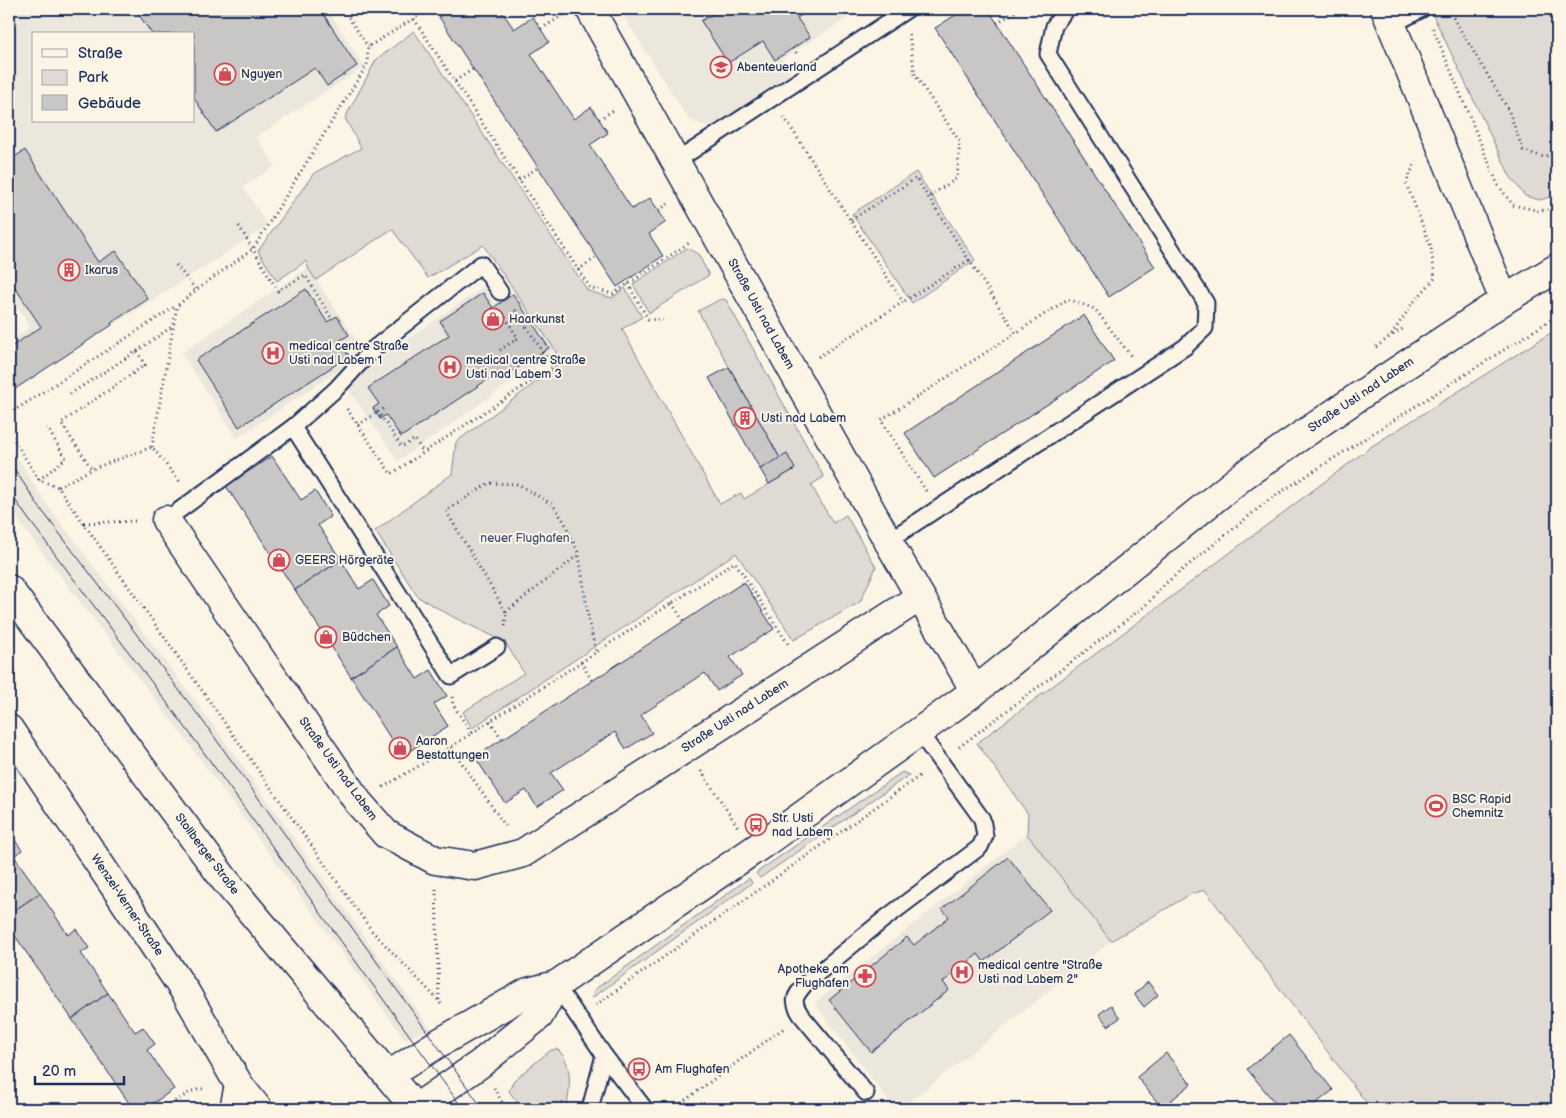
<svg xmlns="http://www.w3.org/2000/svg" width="1566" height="1118" font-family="'Balsamiq Sans',sans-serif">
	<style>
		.built { fill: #ece7dc; fill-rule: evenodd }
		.green { fill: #dfdbd4; stroke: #7d8599 }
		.building { fill: #c8c7c6; stroke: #1b2f5e }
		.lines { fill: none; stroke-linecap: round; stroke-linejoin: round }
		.lane-casing { stroke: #1b2f5e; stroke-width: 19 }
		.street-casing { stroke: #1b2f5e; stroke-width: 31 }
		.secondary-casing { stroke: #1b2f5e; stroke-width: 31 }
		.path { stroke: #1b2f5e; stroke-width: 3; stroke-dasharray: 1 4; stroke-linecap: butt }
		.lane { stroke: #fcf5e5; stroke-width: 15 }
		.street { stroke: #fcf5e5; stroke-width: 28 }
		.secondary { stroke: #fcf5e5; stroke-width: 28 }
		.tram { stroke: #1b2f5e; stroke-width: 1 }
		.labels { text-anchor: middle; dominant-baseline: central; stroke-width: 4; stroke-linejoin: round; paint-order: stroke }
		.poi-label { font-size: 12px; fill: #1b2f5e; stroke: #fcf5e5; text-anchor: start }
		.street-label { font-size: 12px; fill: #1b2f5e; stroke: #fcf5e5 }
		.park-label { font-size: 12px; fill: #425176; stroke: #fcf5e5 }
	</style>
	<rect width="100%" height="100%" fill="#fcf5e5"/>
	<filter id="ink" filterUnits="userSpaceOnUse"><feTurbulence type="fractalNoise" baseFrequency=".02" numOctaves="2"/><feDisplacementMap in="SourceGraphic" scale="10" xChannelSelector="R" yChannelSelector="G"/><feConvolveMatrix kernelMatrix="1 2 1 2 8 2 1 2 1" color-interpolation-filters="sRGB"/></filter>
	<g filter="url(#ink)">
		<g class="built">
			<path d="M9,9H327L364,67L256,137L275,166L243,187L268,226L9,392V341L30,327L9,294ZM34,34H194V121H34Z"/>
			<path d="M619,9H862L782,59L791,75L709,127L689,120Z"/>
			<path d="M308,268L365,353L237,438L181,353Z"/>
			<path d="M483,287L495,303L513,290L556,351L398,461L344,383Z"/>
			<path d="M9,445L46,503L211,722L431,1029L405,1039L184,737L19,522L9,506Z"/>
			<path d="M1027,834L1111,941L901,1109H895L814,1003Z"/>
		</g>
		<g class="green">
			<path d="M1430,9H1557V195L1540,200L1525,196L1510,176Z"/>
			<path d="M414,31L588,291L612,298L625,288L642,317L622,329L720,504L741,493L744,499L795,469L780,458L698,311L721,299L726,300L824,477L811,485L833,523L846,515L876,567L860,602L794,640L736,553L472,728L463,712L524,673L505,642L457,619L418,597L375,531L452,474L456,442L555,368L556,351L483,245L428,278L392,229L316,280L308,268L306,261L277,281L258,251L314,173L361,148L345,118L376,60Z"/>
			<path d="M916,172L975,260L912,303L852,214Z"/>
			<path d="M687,248L698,254L709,275L649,313L633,284Z"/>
			<path d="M1557,329V1109H1371L1205,890L1191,894L1111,941L1027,834L1028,814L977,743L1372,446Z"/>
			<path d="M902,772L909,775L760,878L756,873Z"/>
			<path d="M749,878L752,883L592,998L594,990Z"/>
			<path d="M557,1049C574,1063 570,1090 566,1109H522L509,1091L514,1080L551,1050Z"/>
		</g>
		<g class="building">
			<path d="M135,9H320L357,66L327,86L315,68L216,132L194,98V34H152Z"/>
			<path d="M451,9H500L514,29L533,17L549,42L531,54L574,119L591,107L608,133L590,145L632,209L650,198L666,222L649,234L663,256L617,287L439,17Z"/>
			<path d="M721,9H811L797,18L810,37L775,60L763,41L728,63L701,21Z"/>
			<path d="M965,9H988L1155,267L1109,297L935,28Z"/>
			<path d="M25,150L98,262L116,251L148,299L111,323L112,325L9,393V348L41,327L9,278V161Z"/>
			<path d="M306,289L327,322L337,316L349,335L339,341L349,356L239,427L196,360Z"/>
			<path d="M483,293L493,308L513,294L549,348L497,381L493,376L401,437L386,415L380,419L373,408L379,404L368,388L449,335L440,321Z"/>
			<path d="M1084,315L1114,361L934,478L905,433Z"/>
			<path d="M729,367L780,458L760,469L709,378Z"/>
			<path d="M787,454L795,469L769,484L760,469Z"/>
			<path d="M272,456L301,500L315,491L331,516L318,525L341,560L295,590L226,486Z"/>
			<path d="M341,560L359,589L373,580L389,606L376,615L397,647L351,677L295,590Z"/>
			<path d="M744,582L774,629L730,657L742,675L717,691L705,673L641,715L652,733L626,749L615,732L551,773L563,790L537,807L526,790L505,803L475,757Z"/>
			<path d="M397,647L417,679L431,670L447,696L434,704L448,726L402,756L351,677Z"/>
			<path d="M9,832L22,850L14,856L40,893L9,914Z"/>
			<path d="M1008,857L1050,910L984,962L978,954L943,982L949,990L871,1052L829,1000L907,937L914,945L949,917L942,909Z"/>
			<path d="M40,893L68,935L76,929L89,948L81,953L108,993L72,1019L9,927V914Z"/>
			<path d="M1148,982L1158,995L1144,1007L1134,994Z"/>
			<path d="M108,993L135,1032L143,1027L155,1044L147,1050L174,1089L145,1109H133L72,1019Z"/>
			<path d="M1111,1005L1120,1018L1108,1026L1099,1014Z"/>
			<path d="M1289,1035L1333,1090L1309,1109H1280L1247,1069Z"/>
			<path d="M1166,1053L1191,1084L1162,1108L1137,1077Z"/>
		</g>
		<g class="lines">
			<g class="lane-casing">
				<g id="lane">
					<path d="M1392,25L1422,9"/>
					<path d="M675,162L908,9"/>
					<path d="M293,427L451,676L497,647"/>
					<path d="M166,520L293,427L336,389L372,350L481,264L500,292"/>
					<path d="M888,541L1185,347L1205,328L1206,303L1048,54L1054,26L1066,9"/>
					<path d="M556,985L604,1055L645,1109"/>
					<path d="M866,1093L801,1015C791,1000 795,996 806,983L883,920L980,847L985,836L982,819L919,732"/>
					<path d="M590,1109L604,1055"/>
				</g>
			</g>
			<g class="street-casing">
				<g id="street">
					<path d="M590,9L888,541L975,691"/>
					<path d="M1385,9L1504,300"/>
					<path d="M166,520L358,802L386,834L435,860L475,866L523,853L920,597"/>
					<path d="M9,729L186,993L239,1085L234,1109"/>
					<path d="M239,1085L258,1109"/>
				</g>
			</g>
			<g class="secondary-casing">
				<g id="secondary">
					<path d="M9,589L224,879L416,1109"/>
					<path d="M389,1075L437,1044L528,992L556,985L764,843L919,732L975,691L1244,475L1371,388L1504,300L1557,268"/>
					<path d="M416,1108L480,1064L539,1016L556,985"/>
				</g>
			</g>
			<g class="path">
				<path d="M343,9L368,47"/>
				<path d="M1028,9L1036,14"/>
				<path d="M1448,9L1508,109L1523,150L1543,157L1557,153"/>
				<path d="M414,19L590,288L613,294L689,243"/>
				<path d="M997,23L1019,9"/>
				<path d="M1433,28L1498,185L1513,205L1540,211L1557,206"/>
				<path d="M541,29L563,15"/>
				<path d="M909,34L915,75L960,142L957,178L928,197"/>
				<path d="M793,48L797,54"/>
				<path d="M455,81L473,69"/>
				<path d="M784,117L903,302L818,357"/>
				<path d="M599,119L614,110"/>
				<path d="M519,180L539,167"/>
				<path d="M659,210L668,204"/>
				<path d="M851,220L916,178L969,260L903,302"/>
				<path d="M239,226L278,291L305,275L332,319"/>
				<path d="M969,260L1016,333L1068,299L1095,309L1131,356"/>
				<path d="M176,265L196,290"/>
				<path d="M578,270L597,257"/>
				<path d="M628,284L648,319L663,320"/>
				<path d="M1393,335L1404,328"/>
				<path d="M1376,347L1391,336L1412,304L1435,278L1431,247L1406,183L1416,161"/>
				<path d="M500,350L518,338L503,314"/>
				<path d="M137,351L173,326"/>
				<path d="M70,394L137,351L145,365L61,423L92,469"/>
				<path d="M347,409L391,474L553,367L514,308"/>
				<path d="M383,409L378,412L402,447L415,439L423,452"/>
				<path d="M9,414L176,306"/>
				<path d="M358,425L378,412"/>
				<path d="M9,432L39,480L58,487L372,931L439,1001L443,1007"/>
				<path d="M152,447L177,306L196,290L253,249L367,65L368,47L429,9"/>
				<path d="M39,480L66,458L47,428"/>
				<path d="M58,487L92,469L152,447L180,482"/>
				<path d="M926,491L881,420L1016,333"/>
				<path d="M84,523L137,521"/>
				<path d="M672,603L684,622"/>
				<path d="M506,612L578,555"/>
				<path d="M505,626L506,612L446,511L489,483L518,484L553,505L565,523L579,555L589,622L596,652"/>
				<path d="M581,662L592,681"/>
				<path d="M490,721L502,739"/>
				<path d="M472,733L735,562L790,647"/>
				<path d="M451,747L506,827"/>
				<path d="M959,747L1145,606L1166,583L1270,499L1557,316"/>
				<path d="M701,771L738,827"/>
				<path d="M383,787L451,747L472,733L453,705L452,697"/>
				<path d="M436,889L439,1001"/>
				<path d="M596,1005L921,775"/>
				<path d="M494,1088L506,1109"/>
				<path d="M162,1109L192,1091L206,1088"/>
				<path d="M673,1109L784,1028"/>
			</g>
			<use href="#lane" class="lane"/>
			<use href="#street" class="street"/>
			<use href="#secondary" class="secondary"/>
			<g class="tram">
				<path d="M9,461L40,508L205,724L483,1109"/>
				<path d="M9,491L27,517L189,732L463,1109"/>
			</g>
		</g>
	</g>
	<defs>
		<g id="school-ring" transform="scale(1.125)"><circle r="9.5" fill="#fcf5e5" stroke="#d1495b" stroke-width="1.5"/><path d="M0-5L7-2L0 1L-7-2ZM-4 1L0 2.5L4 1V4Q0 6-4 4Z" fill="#d1495b"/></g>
		<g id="shop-ring" transform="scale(1.125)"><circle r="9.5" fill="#fcf5e5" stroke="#d1495b" stroke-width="1.5"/><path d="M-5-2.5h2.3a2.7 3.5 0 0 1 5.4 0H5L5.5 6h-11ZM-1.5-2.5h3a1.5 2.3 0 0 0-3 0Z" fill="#d1495b"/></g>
		<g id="building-ring" transform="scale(1.125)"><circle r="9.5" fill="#fcf5e5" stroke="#d1495b" stroke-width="1.5"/><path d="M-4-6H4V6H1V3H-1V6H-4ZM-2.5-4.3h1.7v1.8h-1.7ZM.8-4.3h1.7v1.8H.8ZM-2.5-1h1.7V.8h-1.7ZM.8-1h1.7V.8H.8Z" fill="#d1495b"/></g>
		<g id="hospital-ring" transform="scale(1.125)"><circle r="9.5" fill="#fcf5e5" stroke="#d1495b" stroke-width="1.5"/><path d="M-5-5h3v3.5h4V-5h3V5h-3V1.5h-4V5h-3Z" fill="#d1495b"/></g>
		<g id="stadium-ring" transform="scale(1.125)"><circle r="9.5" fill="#fcf5e5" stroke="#d1495b" stroke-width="1.5"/><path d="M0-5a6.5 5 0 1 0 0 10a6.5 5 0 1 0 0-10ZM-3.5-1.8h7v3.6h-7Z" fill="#d1495b"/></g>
		<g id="bus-ring" transform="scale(1.125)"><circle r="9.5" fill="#fcf5e5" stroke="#d1495b" stroke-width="1.5"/><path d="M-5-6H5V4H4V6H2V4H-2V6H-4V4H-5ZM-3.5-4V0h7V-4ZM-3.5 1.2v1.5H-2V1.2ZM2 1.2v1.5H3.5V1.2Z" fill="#d1495b"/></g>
		<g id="pharmacy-ring" transform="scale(1.125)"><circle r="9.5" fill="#fcf5e5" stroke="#d1495b" stroke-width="1.5"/><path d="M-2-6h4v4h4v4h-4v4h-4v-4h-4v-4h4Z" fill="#d1495b"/></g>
	</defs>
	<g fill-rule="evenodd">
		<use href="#school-ring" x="721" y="67"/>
		<use href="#shop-ring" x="225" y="74"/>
		<use href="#building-ring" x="69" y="270"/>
		<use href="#shop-ring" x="493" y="319"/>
		<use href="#hospital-ring" x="273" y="353"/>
		<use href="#hospital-ring" x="450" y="367"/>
		<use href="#building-ring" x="745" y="418"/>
		<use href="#shop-ring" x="279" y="560"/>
		<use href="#shop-ring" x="326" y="637"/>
		<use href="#shop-ring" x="400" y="748"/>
		<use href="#stadium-ring" x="1436" y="806"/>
		<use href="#bus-ring" x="756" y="825"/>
		<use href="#hospital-ring" x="962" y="972"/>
		<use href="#pharmacy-ring" x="865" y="976"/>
		<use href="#bus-ring" x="639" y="1069"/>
	</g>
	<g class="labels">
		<g class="poi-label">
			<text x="737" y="67">Abenteuerland</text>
			<text x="241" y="74">Nguyen</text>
			<text x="85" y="270">Ikarus</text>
			<text x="509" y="319">Haarkunst</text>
			<text x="289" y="346">medical centre Straße<tspan x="289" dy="14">Usti nad Labem 1</tspan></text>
			<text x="466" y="360">medical centre Straße<tspan x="466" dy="14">Usti nad Labem 3</tspan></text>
			<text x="761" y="418">Usti nad Labem</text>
			<text x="295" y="560">GEERS Hörgeräte</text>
			<text x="342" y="637">Büdchen</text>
			<text x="416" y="741">Aaron<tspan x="416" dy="14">Bestattungen</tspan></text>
			<text x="1452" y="799">BSC Rapid<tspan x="1452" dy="14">Chemnitz</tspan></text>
			<text x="772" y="818">Str. Usti<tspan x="772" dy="14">nad Labem</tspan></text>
			<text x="978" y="965">medical centre "Straße<tspan x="978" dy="14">Usti nad Labem 2"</tspan></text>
			<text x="849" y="969" text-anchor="end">Apotheke am<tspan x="849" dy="14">Flughafen</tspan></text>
			<text x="655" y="1069">Am Flughafen</text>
		</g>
		<g class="street-label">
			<text transform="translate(761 314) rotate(61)">Straße Usti nad Labem</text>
			<text transform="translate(1361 395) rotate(-34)">Straße Usti nad Labem</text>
			<text transform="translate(735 716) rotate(-33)">Straße Usti nad Labem</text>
			<text transform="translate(338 769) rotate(54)">Straße Usti nad Labem</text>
			<text transform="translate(207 854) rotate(53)">Stollberger Straße</text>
			<text transform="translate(127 905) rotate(56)">Wenzel-Verner-Straße</text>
		</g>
		<g class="park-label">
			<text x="525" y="538">neuer Flughafen</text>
		</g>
	</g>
	<rect width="1566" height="1118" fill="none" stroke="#fcf5e5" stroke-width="30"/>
	<rect x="15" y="15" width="1536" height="1088" fill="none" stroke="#1b2f5e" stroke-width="2" filter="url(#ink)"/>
	<rect x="32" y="32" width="162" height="90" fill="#fcf5e5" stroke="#a2a6af"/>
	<rect x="42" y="49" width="25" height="8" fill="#fcf5e5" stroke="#a2a6af"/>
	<text x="78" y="58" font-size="15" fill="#1b2f5e">Straße</text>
	<rect x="42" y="70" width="25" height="15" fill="#dfdbd4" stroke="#a2a6af"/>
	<text x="78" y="82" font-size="15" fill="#1b2f5e">Park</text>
	<rect x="42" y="95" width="25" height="15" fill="#c8c7c6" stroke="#a2a6af"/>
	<text x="78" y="108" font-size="15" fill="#1b2f5e">Gebäude</text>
	<path d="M35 1076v8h89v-8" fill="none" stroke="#1b2f5e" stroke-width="2.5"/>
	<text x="42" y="1076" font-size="15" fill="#1b2f5e" stroke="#fcf5e5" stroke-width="4" paint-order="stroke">20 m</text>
</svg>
